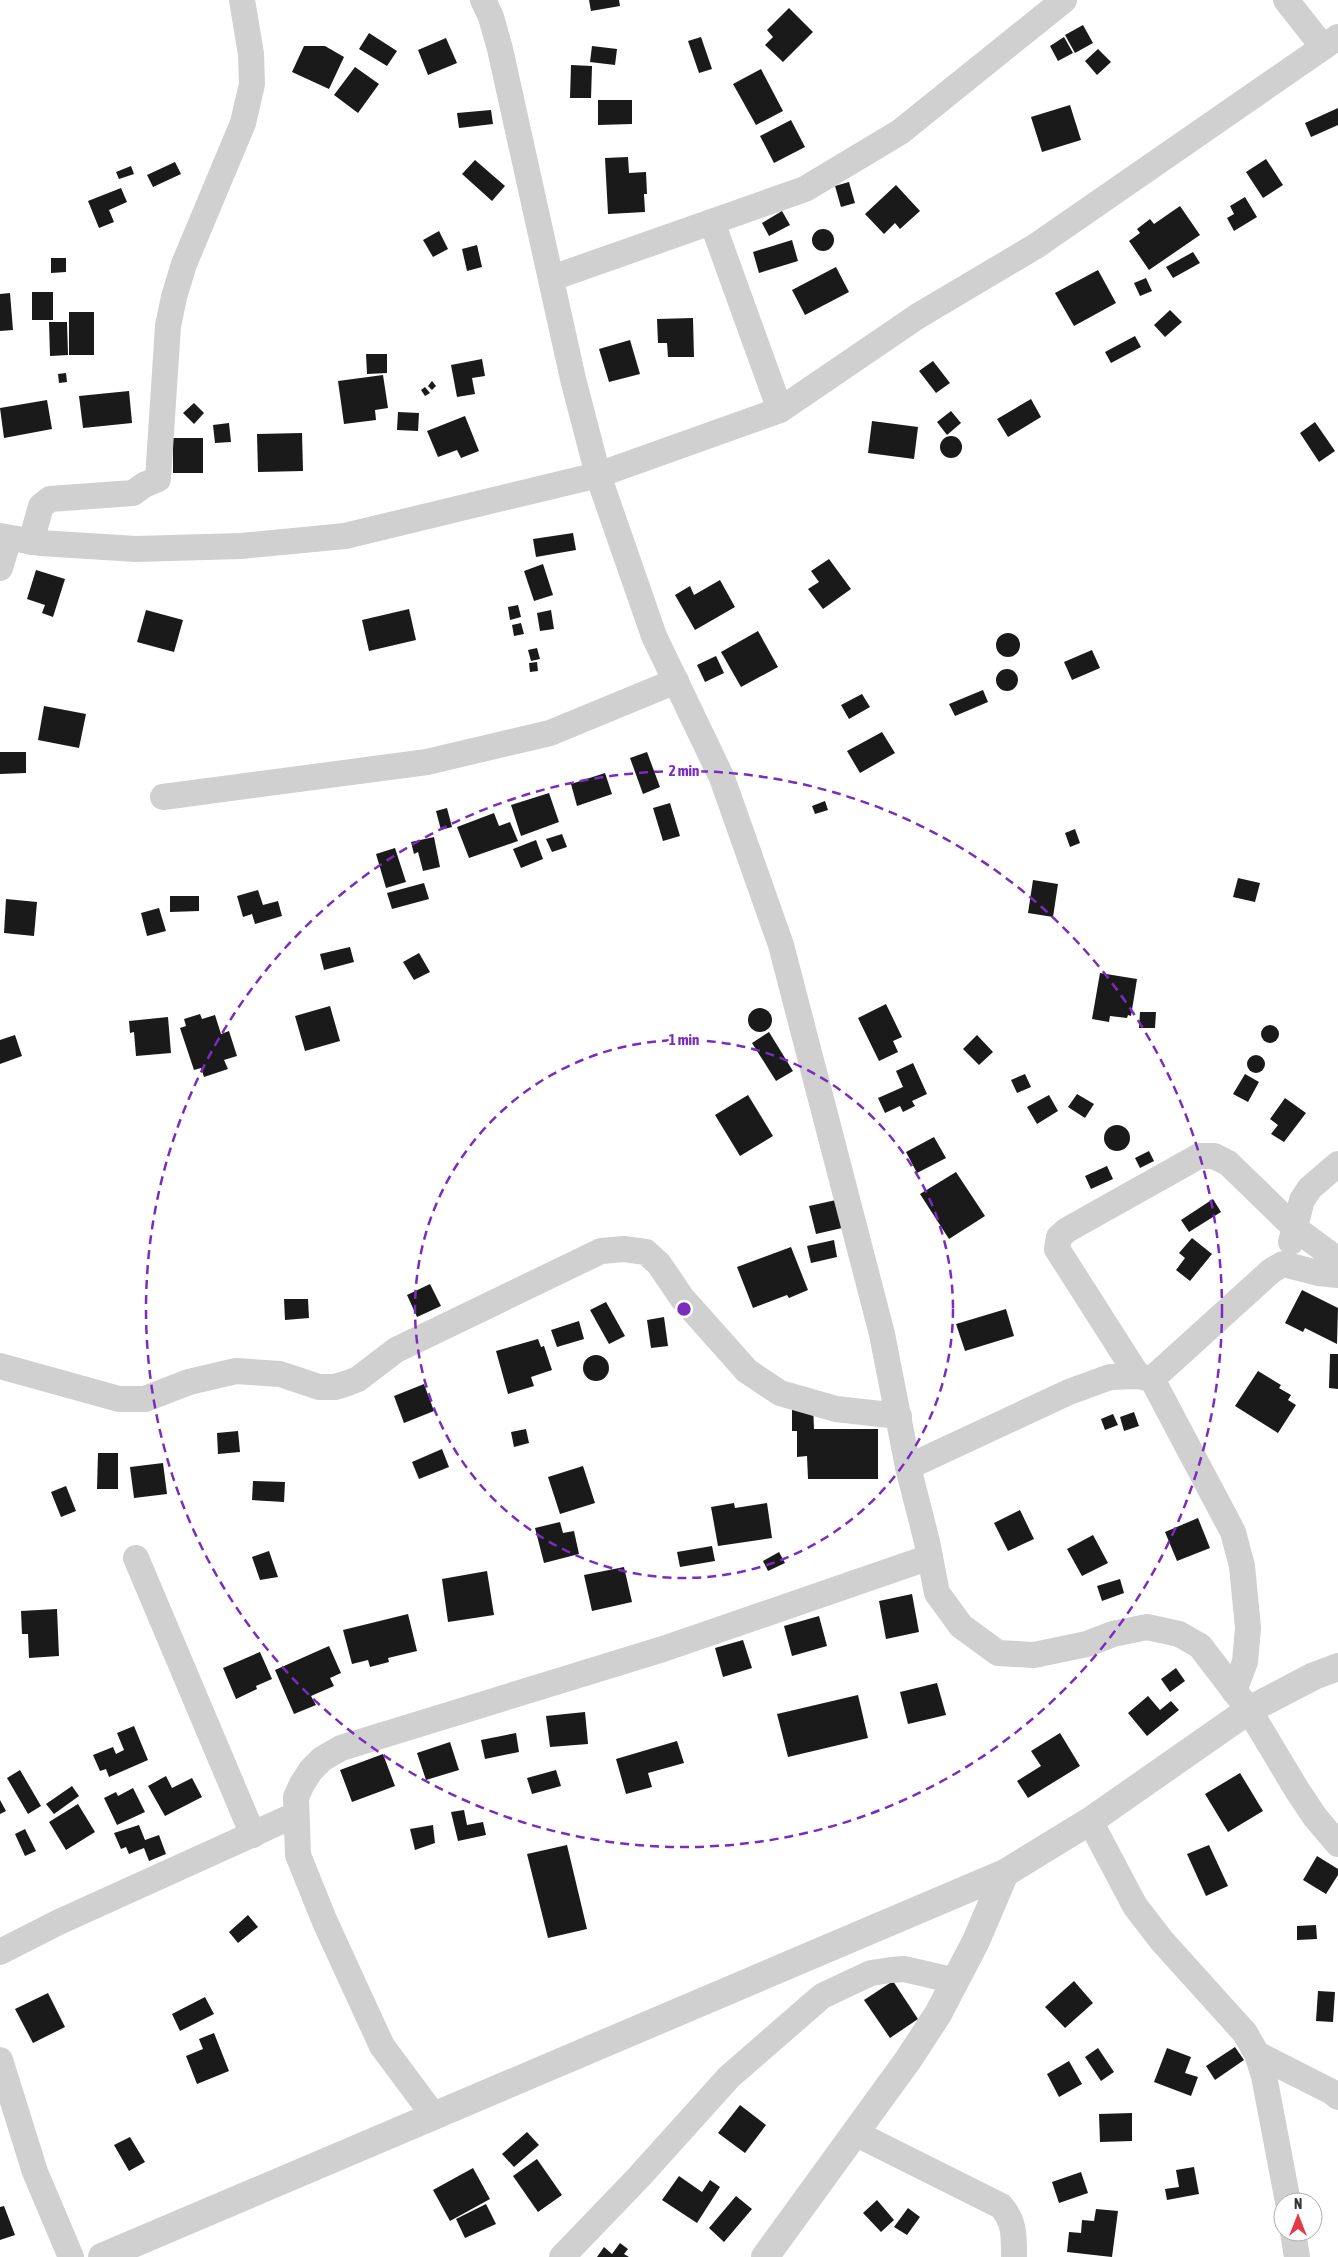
<svg xmlns="http://www.w3.org/2000/svg" width="1338" height="2257" font-family="'Asap Condensed',sans-serif">
	<style>
		.building { fill: #1a1a1a }
		.lines { fill: none; stroke-linecap: round; stroke-linejoin: round }
		.minor { stroke: #d0d0d0; stroke-width: 26 }
		.tertiary { stroke: #d0d0d0; stroke-width: 28 }
		.ring { fill: none; stroke: #7b2cbf; stroke-width: 2.5; stroke-dasharray: 9 6 }
		.centre { fill: #7b2cbf; stroke: #fff; stroke-width: 2.5 }
		.ring-label { font-size: 15px; text-anchor: middle; font-weight: bold; fill: #7b2cbf; stroke: #fff; stroke-width: 5; stroke-linejoin: round; paint-order: stroke }
	</style>
	<rect width="100%" height="100%" fill="#fff"/>
	<g class="building">
		<path d="M589,0H619L620,6L591,11Z"/>
		<path d="M789,8L813,32L783,62L765,45L773,37L767,30Z"/>
		<path d="M1083,25L1093,43L1075,53L1065,35Z"/>
		<path d="M369,33L397,51L387,66L359,49Z"/>
		<path d="M701,37L712,69L699,73L688,41Z"/>
		<path d="M1064,37L1073,53L1058,61L1050,46Z"/>
		<path d="M446,38L457,63L428,75L418,50Z"/>
		<path d="M304,46H325L344,57L329,89L292,72Z"/>
		<path d="M592,46L617,49L615,65L590,62Z"/>
		<path d="M1098,49L1111,62L1097,75L1085,61Z"/>
		<path d="M571,65L592,66L591,98H570Z"/>
		<path d="M355,67L379,84L358,113L334,95Z"/>
		<path d="M761,69L783,111L756,125L733,84Z"/>
		<path d="M598,100H632V124L598,125Z"/>
		<path d="M1070,105L1081,140L1042,152L1031,117Z"/>
		<path d="M1338,108V125L1311,137L1305,123Z"/>
		<path d="M491,110L493,124L459,128L457,113Z"/>
		<path d="M791,120L805,147L774,163L760,136Z"/>
		<path d="M628,157L629,173L646,172L647,194H644L645,212L608,214L605,158Z"/>
		<path d="M1266,159L1283,185L1263,198L1246,172Z"/>
		<path d="M475,160L505,186L492,201L462,174Z"/>
		<path d="M175,162L181,174L153,187L147,175Z"/>
		<path d="M131,166L134,174L119,179L116,172Z"/>
		<path d="M849,182L855,203L841,207L835,186Z"/>
		<path d="M896,185L920,211L900,229L895,223L884,234L865,214Z"/>
		<path d="M121,188L127,202L109,210L114,222L99,228L88,201Z"/>
		<path d="M1245,197L1257,217L1234,231L1227,218L1234,214L1230,206Z"/>
		<path d="M1180,206L1200,235L1149,270L1129,241L1140,233L1137,229L1150,219L1154,224Z"/>
		<path d="M782,211L790,225L769,236L762,223Z"/>
		<circle cx="823" cy="240" r="11"/>
		<path d="M439,231L448,249L433,257L423,240Z"/>
		<path d="M792,240L798,261L759,273L753,252Z"/>
		<path d="M477,245L482,267L467,271L462,249Z"/>
		<path d="M1193,252L1200,263L1173,278L1166,267Z"/>
		<path d="M51,258H66V272L51,273Z"/>
		<path d="M836,267L849,292L805,315L792,290Z"/>
		<path d="M1098,270L1116,303L1074,326L1055,293Z"/>
		<path d="M1146,278L1152,291L1140,296L1134,283Z"/>
		<rect x="32" y="292" width="21" height="28"/>
		<path d="M10,293L13,330L0,331V294Z"/>
		<path d="M1170,310L1182,322L1165,337L1154,325Z"/>
		<rect x="69" y="312" width="25" height="43"/>
		<path d="M693,318L694,357H668L667,343H658L657,319Z"/>
		<path d="M49,322H67L68,355L50,356Z"/>
		<path d="M1135,336L1141,347L1111,363L1105,352Z"/>
		<path d="M630,340L640,374L609,382L599,349Z"/>
		<path d="M366,354H387V373L367,374Z"/>
		<path d="M482,359L485,376L472,378L475,394L457,397L451,365Z"/>
		<path d="M933,361L950,383L936,393L919,371Z"/>
		<path d="M66,373L67,382L59,383L58,374Z"/>
		<path d="M383,375L388,408L375,410L376,420L344,424L338,381Z"/>
		<path d="M432,381L436,386L432,390L428,386Z"/>
		<path d="M425,387L430,393L425,396L421,390Z"/>
		<path d="M129,391L132,423L83,428L79,396Z"/>
		<path d="M1031,399L1041,417L1008,437L997,419Z"/>
		<path d="M47,400L52,429L4,438L0,408Z"/>
		<path d="M194,403L204,413L194,424L183,413Z"/>
		<path d="M951,411L961,423L947,435L937,422Z"/>
		<path d="M398,412L419,413L418,431L397,430Z"/>
		<path d="M465,416L479,451L461,458L457,450L438,457L427,431Z"/>
		<path d="M872,421L918,427L914,459L868,453Z"/>
		<path d="M1315,422L1335,451L1319,462L1300,433Z"/>
		<path d="M229,423L231,442L215,443L213,425Z"/>
		<path d="M302,433L303,471L258,472L257,434Z"/>
		<circle cx="951" cy="447" r="11"/>
		<rect x="173" y="438" width="30" height="35"/>
		<path d="M573,533L576,550L536,557L533,539Z"/>
		<path d="M829,559L851,589L823,609L808,589L819,582L811,571Z"/>
		<path d="M543,564L553,595L534,601L524,571Z"/>
		<path d="M36,570L65,579L53,617L42,613L45,605L27,599Z"/>
		<path d="M720,580L735,607L695,630L675,595L690,586L694,595Z"/>
		<path d="M518,605L521,617L510,620L508,607Z"/>
		<path d="M409,609L416,640L369,651L362,620Z"/>
		<path d="M146,610L183,620L174,652L137,642Z"/>
		<path d="M551,610L554,629L540,631L537,613Z"/>
		<path d="M521,623L524,634L514,636L512,625Z"/>
		<path d="M758,631L778,667L741,687L721,652Z"/>
		<circle cx="1008" cy="645" r="12"/>
		<path d="M537,648L540,659L531,661L528,650Z"/>
		<path d="M1092,650L1100,668L1072,680L1064,662Z"/>
		<path d="M716,656L724,673L705,682L697,665Z"/>
		<path d="M537,662L538,671L530,672L529,663Z"/>
		<circle cx="1007" cy="680" r="11"/>
		<path d="M983,690L988,702L955,716L949,704Z"/>
		<path d="M862,694L870,707L849,719L841,705Z"/>
		<path d="M44,706L86,714L79,748L38,740Z"/>
		<path d="M882,732L895,753L860,773L847,751Z"/>
		<path d="M0,752H26V773L0,774Z"/>
		<path d="M647,752L660,787L643,794L630,758Z"/>
		<path d="M605,773L612,794L577,806L571,784Z"/>
		<path d="M549,793L559,822L521,836L511,805Z"/>
		<path d="M825,801L828,810L815,814L812,806Z"/>
		<path d="M670,803L680,836L663,841L653,808Z"/>
		<path d="M447,808L452,827L441,830L436,811Z"/>
		<path d="M494,813L499,826L510,822L518,841L469,858L457,827Z"/>
		<path d="M1075,829L1080,843L1070,847L1065,833Z"/>
		<path d="M562,834L567,847L552,852L546,839Z"/>
		<path d="M434,837L440,867L423,871L418,852L414,854L411,842Z"/>
		<path d="M536,840L543,859L521,868L513,849Z"/>
		<path d="M395,848L406,882L386,888L376,854Z"/>
		<path d="M1238,878L1260,883L1255,902L1233,897Z"/>
		<path d="M1033,880L1058,884L1053,917L1028,913Z"/>
		<path d="M424,883L429,899L392,909L387,893Z"/>
		<path d="M258,890L263,905L278,901L282,916L255,924L252,914L243,917L237,896Z"/>
		<path d="M170,896H199V911L170,912Z"/>
		<path d="M6,899L37,902L34,936L4,933Z"/>
		<path d="M159,908L166,931L147,936L141,913Z"/>
		<path d="M350,947L354,962L324,970L320,954Z"/>
		<path d="M419,953L430,972L414,980L403,962Z"/>
		<path d="M1100,973L1137,979L1131,1016L1128,1015L1127,1018L1110,1016L1109,1022L1092,1019Z"/>
		<path d="M886,1004L902,1037L893,1041L898,1052L879,1061L858,1018Z"/>
		<path d="M330,1006L340,1041L305,1051L295,1016Z"/>
		<circle cx="760" cy="1020" r="12"/>
		<path d="M1140,1012H1156L1155,1028H1139Z"/>
		<path d="M200,1014L202,1019L215,1015L221,1034L229,1031L237,1056L224,1060L228,1069L204,1077L201,1068L194,1070L180,1028L186,1026L184,1019Z"/>
		<path d="M168,1017L171,1053L136,1056L134,1032L130,1033L129,1021Z"/>
		<circle cx="1270" cy="1034" r="9"/>
		<path d="M769,1032L793,1071L776,1081L752,1043Z"/>
		<path d="M15,1035L22,1056L0,1064V1040Z"/>
		<path d="M977,1035L993,1052L979,1065L963,1049Z"/>
		<circle cx="1256" cy="1064" r="9"/>
		<path d="M913,1063L927,1094L912,1101L915,1106L903,1112L900,1106L885,1113L878,1098L903,1087L896,1071Z"/>
		<path d="M1025,1074L1031,1087L1017,1093L1011,1080Z"/>
		<path d="M1245,1074L1259,1082L1248,1102L1233,1094Z"/>
		<path d="M1077,1094L1094,1104L1085,1118L1068,1107Z"/>
		<path d="M748,1095L773,1136L740,1156L715,1115Z"/>
		<path d="M1049,1095L1058,1111L1037,1124L1027,1107Z"/>
		<path d="M1285,1098L1306,1113L1284,1142L1271,1134L1278,1125L1270,1119Z"/>
		<circle cx="1117" cy="1138" r="13"/>
		<path d="M934,1137L946,1158L917,1173L906,1152Z"/>
		<path d="M1149,1151L1154,1161L1140,1168L1135,1158Z"/>
		<path d="M1107,1166L1113,1179L1091,1189L1085,1176Z"/>
		<path d="M956,1172L985,1216L949,1239L920,1194Z"/>
		<path d="M1213,1199L1221,1212L1189,1232L1181,1220Z"/>
		<path d="M836,1200L842,1228L816,1234L809,1206Z"/>
		<path d="M1192,1238L1212,1254L1190,1281L1176,1270L1185,1258L1179,1253Z"/>
		<path d="M834,1240L837,1257L811,1263L807,1246Z"/>
		<path d="M791,1247L808,1290L789,1298L787,1295L753,1308L737,1267Z"/>
		<path d="M430,1284L441,1306L417,1317L407,1295Z"/>
		<path d="M1302,1290L1338,1308L1337,1344L1305,1328L1303,1332L1285,1323Z"/>
		<path d="M284,1299H308L309,1318L285,1320Z"/>
		<path d="M606,1302L625,1336L609,1344L590,1310Z"/>
		<path d="M1006,1309L1014,1336L965,1351L956,1324Z"/>
		<path d="M664,1317L668,1346L651,1348L647,1320Z"/>
		<path d="M579,1321L584,1339L557,1347L551,1330Z"/>
		<path d="M538,1339L541,1347L544,1346L552,1370L531,1377L534,1386L508,1394L496,1351Z"/>
		<path d="M1330,1354H1338V1389L1329,1388Z"/>
		<circle cx="596" cy="1368" r="13"/>
		<path d="M1258,1371L1281,1385L1279,1388L1291,1395L1288,1400L1296,1405L1278,1433L1235,1406Z"/>
		<path d="M424,1384L434,1411L404,1423L394,1396Z"/>
		<path d="M792,1404H813L814,1429H878V1479H808L807,1456L797,1457V1431H792Z"/>
		<path d="M1134,1412L1139,1426L1124,1431L1120,1417Z"/>
		<path d="M1113,1414L1118,1425L1105,1430L1101,1419Z"/>
		<path d="M526,1429L529,1443L514,1447L511,1432Z"/>
		<path d="M238,1431L240,1452L218,1454L217,1433Z"/>
		<path d="M442,1449L449,1467L419,1479L412,1462Z"/>
		<path d="M98,1453H118V1489H97Z"/>
		<path d="M163,1463L167,1494L134,1498L130,1467Z"/>
		<path d="M583,1466L595,1503L560,1514L548,1477Z"/>
		<path d="M253,1481L285,1482L284,1502L252,1500Z"/>
		<path d="M66,1486L76,1511L61,1517L51,1492Z"/>
		<path d="M734,1503L735,1508L767,1503L772,1538L718,1546L711,1507Z"/>
		<path d="M1020,1510L1034,1539L1008,1551L994,1523Z"/>
		<path d="M1198,1518L1210,1548L1177,1561L1165,1532Z"/>
		<path d="M560,1522L563,1533L574,1531L579,1554L544,1563L535,1528Z"/>
		<path d="M1093,1535L1108,1563L1082,1576L1067,1549Z"/>
		<path d="M712,1546L715,1561L680,1567L677,1552Z"/>
		<path d="M269,1551L278,1577L260,1580L252,1557Z"/>
		<path d="M779,1552L785,1563L768,1571L763,1561Z"/>
		<path d="M624,1567L632,1602L592,1611L584,1575Z"/>
		<path d="M487,1571L494,1615L448,1622L442,1579Z"/>
		<path d="M1120,1579L1124,1593L1102,1601L1097,1586Z"/>
		<path d="M912,1594L919,1632L886,1639L879,1601Z"/>
		<path d="M57,1609L59,1656L29,1658L28,1634H22L21,1611Z"/>
		<path d="M408,1614L417,1651L388,1658L389,1662L370,1667L368,1660L352,1664L343,1630Z"/>
		<path d="M819,1616L827,1646L792,1656L784,1626Z"/>
		<path d="M743,1640L752,1668L723,1677L715,1648Z"/>
		<path d="M329,1646L341,1673L330,1678L334,1686L311,1696L316,1705L294,1714L275,1670Z"/>
		<path d="M260,1652L272,1679L256,1686L257,1689L236,1699L223,1668Z"/>
		<path d="M1176,1668L1185,1681L1170,1692L1161,1679Z"/>
		<path d="M937,1683L946,1715L908,1724L900,1692Z"/>
		<path d="M858,1695L868,1738L788,1757L777,1714Z"/>
		<path d="M1148,1696L1160,1710L1171,1701L1179,1710L1147,1736L1128,1713Z"/>
		<path d="M585,1712L588,1744L550,1747L546,1716Z"/>
		<path d="M134,1726L148,1760L109,1777L106,1769L100,1771L93,1755L113,1747L116,1754L124,1750L117,1733Z"/>
		<path d="M516,1733L519,1752L485,1759L481,1740Z"/>
		<path d="M1060,1733L1080,1766L1028,1798L1017,1781L1041,1766L1031,1751Z"/>
		<path d="M677,1741L684,1763L648,1773L652,1787L626,1794L616,1759Z"/>
		<path d="M450,1742L459,1770L426,1780L417,1753Z"/>
		<path d="M383,1754L395,1786L352,1802L340,1770Z"/>
		<path d="M20,1770L41,1806L28,1814L7,1778Z"/>
		<path d="M556,1770L561,1786L532,1794L527,1778Z"/>
		<path d="M1240,1773L1263,1811L1228,1832L1205,1794Z"/>
		<path d="M166,1776L172,1788L192,1778L202,1797L165,1816L148,1786Z"/>
		<path d="M72,1786L79,1796L54,1814L46,1804Z"/>
		<path d="M133,1788L145,1812L117,1825L104,1798L116,1792L118,1796Z"/>
		<path d="M0,1800L6,1811L0,1814Z"/>
		<path d="M78,1804L95,1832L66,1850L49,1822Z"/>
		<path d="M464,1810L467,1825L483,1822L486,1835L458,1841L451,1812Z"/>
		<path d="M139,1825L145,1840L159,1835L166,1854L149,1861L144,1848L129,1854L126,1847L121,1849L114,1833Z"/>
		<path d="M433,1825L435,1843L415,1850L410,1829Z"/>
		<path d="M25,1829L36,1851L25,1856L15,1834Z"/>
		<path d="M567,1845L587,1929L548,1938L527,1854Z"/>
		<path d="M1209,1845L1228,1886L1206,1896L1187,1854Z"/>
		<path d="M1317,1856L1338,1869V1875L1326,1894L1303,1880Z"/>
		<path d="M248,1915L258,1927L238,1943L229,1932Z"/>
		<path d="M1316,1925L1317,1939L1297,1940V1926Z"/>
		<path d="M893,1981L918,2019L890,2038L864,2000Z"/>
		<path d="M1074,1981L1093,2003L1065,2028L1045,2007Z"/>
		<path d="M1318,1991L1335,1992L1333,2022L1316,2021Z"/>
		<path d="M48,1993L65,2027L33,2043L15,2009Z"/>
		<path d="M205,1997L214,2014L180,2031L172,2014Z"/>
		<path d="M214,2033L229,2071L197,2084L186,2056L203,2049L199,2039Z"/>
		<path d="M1235,2047L1244,2060L1215,2080L1206,2066Z"/>
		<path d="M1098,2048L1114,2072L1101,2081L1085,2057Z"/>
		<path d="M1167,2048L1191,2057L1185,2073L1198,2077L1191,2096L1154,2082Z"/>
		<path d="M1069,2061L1082,2084L1059,2097L1047,2074Z"/>
		<path d="M740,2105L766,2125L745,2153L718,2133Z"/>
		<path d="M1132,2113V2141L1100,2142L1099,2114Z"/>
		<path d="M527,2132L539,2145L514,2167L502,2154Z"/>
		<path d="M130,2137L145,2162L129,2171L114,2145Z"/>
		<path d="M537,2159L562,2195L538,2212L513,2176Z"/>
		<path d="M1194,2167L1199,2194L1167,2200L1165,2189L1179,2187L1176,2170Z"/>
		<path d="M473,2168L490,2199L450,2221L433,2190Z"/>
		<path d="M1081,2172L1088,2193L1059,2203L1052,2182Z"/>
		<path d="M679,2176L702,2192L710,2180L720,2187L697,2223L662,2200Z"/>
		<path d="M736,2196L752,2209L724,2242L709,2228Z"/>
		<path d="M877,2200L894,2220L881,2232L863,2213Z"/>
		<path d="M486,2204L496,2224L465,2238L456,2219Z"/>
		<path d="M4,2206L15,2235L0,2240V2207Z"/>
		<path d="M908,2208L920,2217L907,2235L894,2227Z"/>
		<path d="M1096,2209L1118,2211L1112,2257L1067,2252L1069,2232L1081,2233L1082,2220L1094,2221Z"/>
		<path d="M620,2243L628,2249L624,2254L629,2257H597L604,2247L612,2254Z"/>
	</g>
	<g class="lines">
		<g class="minor">
			<path d="M483,0L491,17L500,49L573,379L598,475L654,636L722,778L781,945L882,1334L908,1467L927,1542L937,1593L961,1626L998,1653L1034,1655L1087,1644L1113,1634L1147,1627L1179,1634L1200,1646L1249,1710L1297,1790L1315,1817L1338,1844"/>
			<path d="M1286,0L1323,47"/>
			<path d="M712,222L780,410"/>
			<path d="M552,278L805,189L900,132L1064,0"/>
			<path d="M0,536L40,543L136,549L241,546L345,536L598,475L780,410L918,316L1036,246L1338,37"/>
			<path d="M31,542L41,506L50,499L133,493L144,485L158,479L168,326L174,297L184,264L243,123L252,84L251,54L242,0"/>
			<path d="M0,568L9,538"/>
			<path d="M163,797L427,762L550,733L676,681"/>
			<path d="M1291,1242L1302,1200L1310,1188L1338,1164"/>
			<path d="M0,1366L119,1399H145L189,1382L236,1371L280,1374L319,1387H335L348,1383L358,1379L396,1350L601,1251L624,1249L646,1252L659,1264L682,1298L747,1371L780,1393L836,1409L899,1416"/>
			<path d="M1138,1376L1057,1249L1059,1237L1067,1230L1199,1156H1214L1228,1163L1296,1229L1338,1260"/>
			<path d="M1152,1379L1271,1271L1283,1264L1318,1273L1338,1275"/>
			<path d="M908,1467L1069,1392L1110,1377L1138,1376L1152,1379L1233,1532L1242,1566L1248,1628L1245,1662L1234,1691"/>
			<path d="M136,1558L253,1835"/>
			<path d="M1090,1821L1135,1906L1162,1941L1245,2033L1257,2054L1264,2076L1288,2202"/>
			<path d="M0,1952L59,1922L295,1815"/>
			<path d="M1257,2054L1332,2092L1338,2097"/>
			<path d="M0,2060L35,2172L71,2257"/>
			<path d="M434,2116L382,2046L325,1922L298,1855L296,1797L302,1784L311,1770L322,1759L341,1748L663,1649L930,1557"/>
			<path d="M855,2133L1001,2206C1015,2222 1014,2237 1014,2257"/>
			<path d="M1293,2232L1297,2257"/>
			<path d="M562,2257L638,2178L729,2077L822,1996L871,1973L891,1970L904,1969L956,1981"/>
		</g>
		<g class="tertiary">
			<path d="M102,2257L1005,1873"/>
			<path d="M765,2257L908,2060L938,2014L976,1941L1005,1873L1090,1821L1249,1710L1314,1676L1338,1667"/>
		</g>
	</g>
	<g class="ring">
		<circle cx="684" cy="1309" r="269"/>
		<circle cx="684" cy="1309" r="538"/>
	</g>
	<circle cx="684" cy="1309" r="8" class="centre"/>
	<g class="ring-label">
		<text x="684" y="776">2 min</text>
		<text x="684" y="1045">1 min</text>
	</g>
	<g transform="translate(1298 2217)"><circle r="24" fill="#ffffff" stroke="#adadad"/>
	<path d="M0-4L9 19L0 12L-9 19Z" fill="#e63946"/>
	<text y="-8" font-size="14" font-weight="bold" text-anchor="middle" fill="#333333">N</text>
	</g>
</svg>
